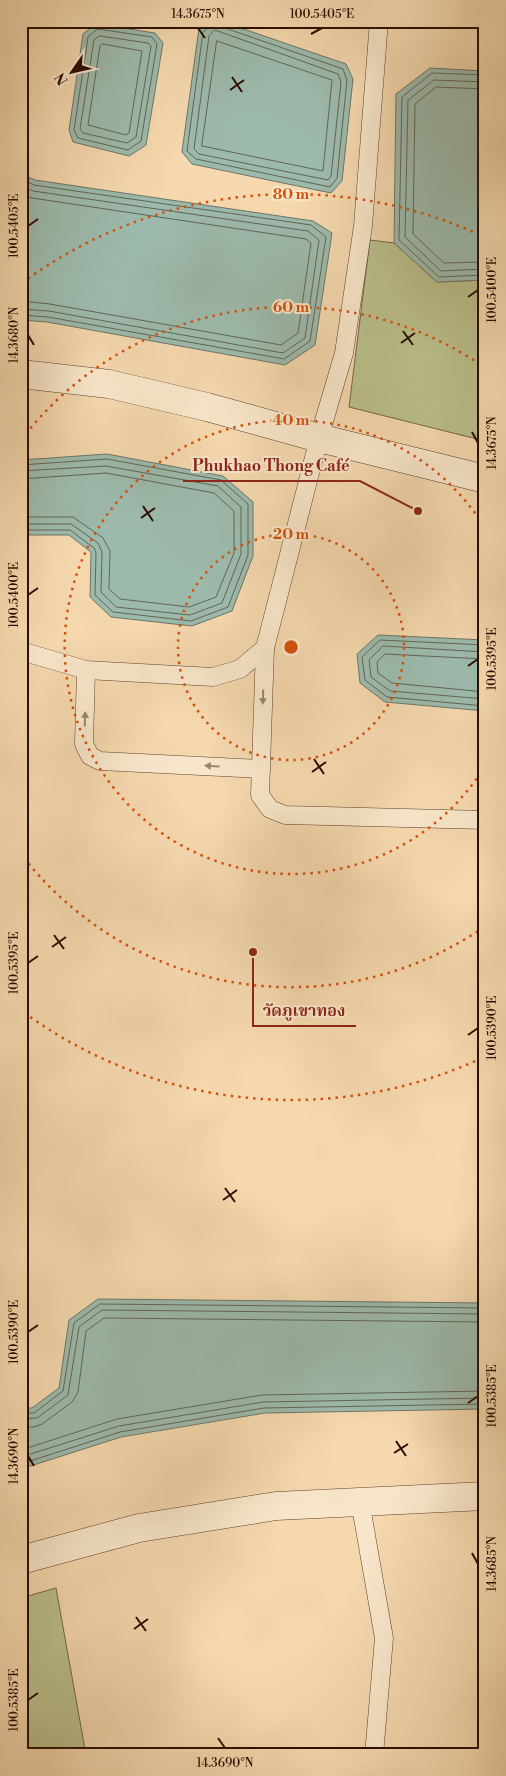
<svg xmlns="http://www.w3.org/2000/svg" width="506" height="1776" font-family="'Libre Bodoni','Noto Serif Thai',serif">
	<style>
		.green { fill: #babf8b; stroke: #726646 }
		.water { fill: #9cbaac; stroke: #6e7568 }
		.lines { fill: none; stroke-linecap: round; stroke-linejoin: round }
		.shore { stroke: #636456; stroke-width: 1 }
		.service-casing { stroke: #5d402c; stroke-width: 19 }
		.minor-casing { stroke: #5d402c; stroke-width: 29 }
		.tertiary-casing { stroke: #5d402c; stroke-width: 29 }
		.service { stroke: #f8e6ca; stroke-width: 18 }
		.minor { stroke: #f8e6ca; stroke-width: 28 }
		.tertiary { stroke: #f8e6ca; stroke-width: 28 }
		.oneway { fill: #9b8470 }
		.ticks { fill: none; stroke: #2a0d01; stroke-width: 2 }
		.ring { fill: none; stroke: #d5510b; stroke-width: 2.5; stroke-dasharray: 2.5 5 }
		.centre { fill: #d5510b; stroke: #f8e6ca; stroke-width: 2.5 }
		.ring-label { font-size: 15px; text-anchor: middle; font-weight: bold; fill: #d5510b; stroke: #f8e6ca; stroke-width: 4; stroke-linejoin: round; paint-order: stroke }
		.leader { fill: none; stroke: #8f2418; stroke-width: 2 }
		.callout-dot { fill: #8f2418; stroke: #f8e6ca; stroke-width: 2 }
		.callout-label { font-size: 16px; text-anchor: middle; font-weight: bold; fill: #8f2418; stroke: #f8e6ca; stroke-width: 4; stroke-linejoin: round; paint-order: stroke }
		.neatline { fill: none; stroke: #2a0d01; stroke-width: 2 }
		.ticks-label { font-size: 12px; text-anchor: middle; fill: #2a0d01 }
	</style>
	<rect width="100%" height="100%" fill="#f5d8ae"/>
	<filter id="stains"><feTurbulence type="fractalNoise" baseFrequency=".004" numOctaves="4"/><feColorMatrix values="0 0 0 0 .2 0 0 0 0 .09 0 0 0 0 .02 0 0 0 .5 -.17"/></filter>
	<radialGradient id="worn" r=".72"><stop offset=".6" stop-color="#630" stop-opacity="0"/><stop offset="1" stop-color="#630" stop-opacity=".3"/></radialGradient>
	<g class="green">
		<path d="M370,240L394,243L437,282L485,280V441L349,407Z"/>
		<path d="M56,1588L86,1755H21V1598Z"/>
	</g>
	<g class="water">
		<path d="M209,21H220L346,64L353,79L342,181L331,193L192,164L182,152L199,28Z"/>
		<path d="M96,24L155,33L163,43L146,145L129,156L73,142L69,130L83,34Z"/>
		<path d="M430,68L485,71V280L437,282L394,243L396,94Z"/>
		<path d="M21,174L35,180L313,221L332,233L315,345L285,365L47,322L21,320Z"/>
		<path d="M107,454L223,476L253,502V556L232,611L192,626L111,617L90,597L91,552L69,535H21V460Z"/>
		<path d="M378,635L485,640V711L385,702L360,683L357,654Z"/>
		<path d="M98,1299L485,1303V1409L265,1413L121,1437L21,1469V1408H32L59,1388L69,1320Z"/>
	</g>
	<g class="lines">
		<g class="shore">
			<path d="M211,21L210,26L203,32L187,151L196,159L330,187L337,178L347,80L343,69L225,28L221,21"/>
			<path d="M98,29L152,37L157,44L141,141L128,150L78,138L74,130L88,37Z"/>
			<path d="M215,30L338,74L341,82L331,176L328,180L199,154L194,149L209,36Z"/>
			<path d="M100,36L148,43L151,46L136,137L127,143L83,133L80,129L94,40Z"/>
			<path d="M217,41L332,80L323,171L202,146Z"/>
			<path d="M103,44L142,51L129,133L126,135L88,125L100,46Z"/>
			<path d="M485,75L432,73L402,97L399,240L439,277L485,275"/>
			<path d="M485,82L434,80L408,100L405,237L441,271L485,269"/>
			<path d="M485,89L436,87L415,104L413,234L444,263L485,262"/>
			<path d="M21,179L34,185L311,225L326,237L310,341L284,359L48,317L21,315"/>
			<path d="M21,186L33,191L308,231L319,240L305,338L283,353L49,311L21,309"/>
			<path d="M21,194L32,198L306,239L311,243L298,333L281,345L50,304L21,301"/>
			<path d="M21,465L107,459L221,480L248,504V555L228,607L191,621L113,612L95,595L96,553L94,548L70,530H21"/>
			<path d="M21,471L106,466L218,486L241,507V554L222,603L190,615L116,607L101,592L102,552L98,543L71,524H21"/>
			<path d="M21,479L106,473L214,493L234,511V553L216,597L189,607L120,599L109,589L110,551L103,538L73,517H21"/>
			<path d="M485,645L380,640L362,657L365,680L387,697L485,706"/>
			<path d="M485,652L383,646L369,660L371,677L390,691L485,699"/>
			<path d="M485,659L385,654L377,662L378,673L392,683L485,692"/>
			<path d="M21,1413H34L63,1391L74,1323L100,1304L485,1308"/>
			<path d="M21,1419L37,1418L68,1395L79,1327L102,1310L485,1314"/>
			<path d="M21,1427H34L42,1424L72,1402L78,1392L86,1331L104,1318L485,1322"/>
			<path d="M21,1450L117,1419L262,1395L485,1391"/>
			<path d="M21,1457L119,1426L263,1402L485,1398"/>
			<path d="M21,1464L120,1432L264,1408L485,1404"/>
		</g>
		<g class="service-casing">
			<g id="service">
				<path d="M265,648L260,795L270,809L285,815L485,820"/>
				<path d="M21,651L86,670L213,677L240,669L265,648L319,438L344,353L363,226L379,21"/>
				<path d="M86,670L84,744L90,756L100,761L261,769"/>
				<path d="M360,1501L384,1638L374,1755"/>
			</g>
		</g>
		<g class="minor-casing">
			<path id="minor" d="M21,374L109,384L207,407L319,438L485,479"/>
		</g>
		<g class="tertiary-casing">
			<path id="tertiary" d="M21,1560L139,1528L276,1506L485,1496"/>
		</g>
		<use href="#service" class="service"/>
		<use href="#minor" class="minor"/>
		<use href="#tertiary" class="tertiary"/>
	</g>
	<defs><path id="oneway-solid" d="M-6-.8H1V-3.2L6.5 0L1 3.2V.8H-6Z" transform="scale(1.25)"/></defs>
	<g class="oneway">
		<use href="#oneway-solid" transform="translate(263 697) rotate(92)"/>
		<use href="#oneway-solid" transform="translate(85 719) rotate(-88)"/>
		<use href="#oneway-solid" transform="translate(212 766) rotate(-177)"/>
	</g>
	<path class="ticks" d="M198,28L205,38M311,34L322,28M232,77L242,92M230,90L244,80M28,226L38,219M468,297L478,290M403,331L413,345M28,335L34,345M401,343L415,333M472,432L478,443M143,506L153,521M141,518L155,508M28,595L38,588M468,666L478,659M314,759L324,774M312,772L326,762M54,935L64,949M52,947L66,937M28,963L38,956M468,1035L478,1028M225,1188L235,1202M223,1200L237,1190M28,1332L38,1325M468,1403L478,1396M396,1441L406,1456M394,1453L408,1444M28,1456L34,1466M472,1553L478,1564M136,1617L146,1631M134,1629L148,1619M28,1700L38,1693M218,1738L225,1748"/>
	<g class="ring">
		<circle cx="291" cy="647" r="113"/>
		<path d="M485 766A227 227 0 1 1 485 528"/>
		<path d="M484 927A340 340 0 0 1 21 854M21 440A340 340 0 0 1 484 367"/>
		<path d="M482 1058A453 453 0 0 1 22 1011M22 283A453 453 0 0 1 482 236"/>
	</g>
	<circle cx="291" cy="647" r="8" class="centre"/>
	<g class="ring-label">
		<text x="291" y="199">80 m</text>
		<text x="291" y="312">60 m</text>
		<text x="291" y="425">40 m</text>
		<text x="291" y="539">20 m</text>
	</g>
	<path class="leader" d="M418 511L360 481H183M253 952L253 1026H356"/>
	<g class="callout-dot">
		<circle cx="418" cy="511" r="5"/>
		<circle cx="253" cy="952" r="5"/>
	</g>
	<g class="callout-label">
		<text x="271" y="471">Phukhao Thong Café</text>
		<text x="304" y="1016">วัดภูเขาทอง</text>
	</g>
	<rect width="506" height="1776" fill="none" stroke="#f5d8ae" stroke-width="55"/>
	<g transform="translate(72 72) rotate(236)" stroke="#f8e6ca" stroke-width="4" paint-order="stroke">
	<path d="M0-4L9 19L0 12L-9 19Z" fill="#2a0d01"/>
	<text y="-8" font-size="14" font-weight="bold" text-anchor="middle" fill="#2a0d01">N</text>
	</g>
	<rect x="28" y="28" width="450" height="1720" class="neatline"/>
	<g class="ticks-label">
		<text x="198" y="18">14.3675°N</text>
		<text x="322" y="18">100.5405°E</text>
		<text transform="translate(14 226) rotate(-90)" y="4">100.5405°E</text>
		<text transform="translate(492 290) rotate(-90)" y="4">100.5400°E</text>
		<text transform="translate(14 335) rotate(-90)" y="4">14.3680°N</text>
		<text transform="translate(492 443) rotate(-90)" y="4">14.3675°N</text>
		<text transform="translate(14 595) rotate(-90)" y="4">100.5400°E</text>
		<text transform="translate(492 659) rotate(-90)" y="4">100.5395°E</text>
		<text transform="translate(14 963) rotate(-90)" y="4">100.5395°E</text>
		<text transform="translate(492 1028) rotate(-90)" y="4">100.5390°E</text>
		<text transform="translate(14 1332) rotate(-90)" y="4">100.5390°E</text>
		<text transform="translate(492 1396) rotate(-90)" y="4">100.5385°E</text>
		<text transform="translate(14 1456) rotate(-90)" y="4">14.3690°N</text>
		<text transform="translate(492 1564) rotate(-90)" y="4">14.3685°N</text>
		<text transform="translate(14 1700) rotate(-90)" y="4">100.5385°E</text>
		<text x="225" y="1767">14.3690°N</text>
	</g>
	<rect width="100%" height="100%" filter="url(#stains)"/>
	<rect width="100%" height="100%" fill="url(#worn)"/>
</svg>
